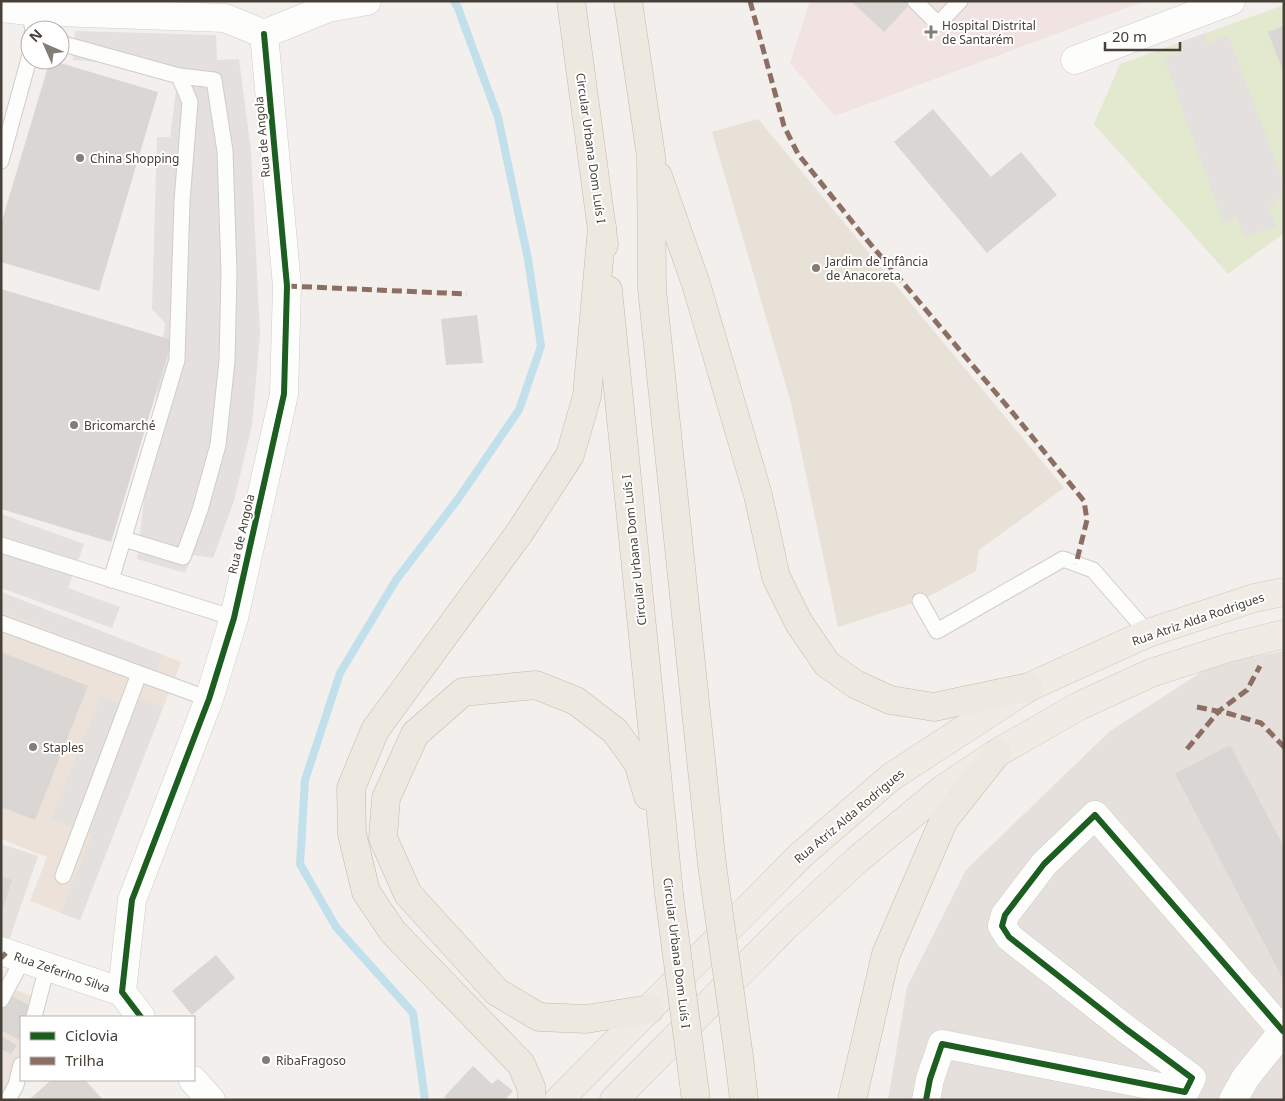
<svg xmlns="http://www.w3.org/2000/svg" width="1285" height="1101" font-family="'Noto Sans',sans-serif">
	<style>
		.residential { fill: #e5e0db }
		.commercial { fill: #ece2da }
		.education { fill: #e7e1d8 }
		.medical { fill: #f0e3e2 }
		.green { fill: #e3e9cf }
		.parking { fill: #e3e0dd }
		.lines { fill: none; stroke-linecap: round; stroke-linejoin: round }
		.stream { stroke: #c1e0eb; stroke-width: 8 }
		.building { fill: #d9d6d3 }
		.service-casing { stroke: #cfcdca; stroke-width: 17 }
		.minor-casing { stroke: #cfcdca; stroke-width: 29 }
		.primary-casing { stroke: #d2c8bc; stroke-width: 29 }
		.trunk-casing { stroke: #c7b9aa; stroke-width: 29 }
		.service { stroke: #fdfdfc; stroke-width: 15 }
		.minor { stroke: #fdfdfc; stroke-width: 28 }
		.primary { stroke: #f0ece5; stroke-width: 28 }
		.trunk { stroke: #ede8e0; stroke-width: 28 }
		.trunk-bridge-casing { stroke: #c7b9aa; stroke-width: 29; stroke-linecap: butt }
		.trunk-bridge { stroke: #ede8e0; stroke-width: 28 }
		.quiet { stroke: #8d6e63; stroke-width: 5; stroke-dasharray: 10 5; stroke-linecap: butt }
		.cycleway-casing { stroke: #fff; stroke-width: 9 }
		.cycleway { stroke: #1b5e20; stroke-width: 6 }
		.poi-dot { fill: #837d78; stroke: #fff; stroke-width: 2 }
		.labels { text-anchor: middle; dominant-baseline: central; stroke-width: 4; stroke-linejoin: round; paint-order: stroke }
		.poi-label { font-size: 12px; fill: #474039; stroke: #fff; text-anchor: start }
		.street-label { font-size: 12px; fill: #474039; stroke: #fff }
	</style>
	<rect width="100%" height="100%" fill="#f2efec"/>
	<g class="residential">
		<path d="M1284,651V1100H888L907,987L966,870L1110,731L1214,664Z"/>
		<path d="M1,844L38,856L9,940L1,938Z"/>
	</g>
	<g class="commercial">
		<path d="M1,592L181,662L80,920L30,901L47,857L1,839Z"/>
		<path d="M1,985L46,1001L41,1017H21V1080H24L18,1100H1Z"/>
	</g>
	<path class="education" d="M758,119L1064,488L979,550L976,571L920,601L838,627L791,403L712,132Z"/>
	<path class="medical" d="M810,1H1145L835,116L790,63Z"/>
	<path class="green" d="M1284,5V233L1228,274L1094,124L1120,64Z"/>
	<g class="parking">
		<path d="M75,31L216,35L217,60L239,59L251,151L260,334L252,425L234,501L213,558L193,555L185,573L137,559L165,323L152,309L157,137H170L179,67L73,60Z"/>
		<path d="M1206,33V44L1228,35L1284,183V192L1269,207L1276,226L1244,238L1237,218L1223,222L1164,58L1184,50L1178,43Z"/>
		<path d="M1,514L84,544L68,588L120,607L112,628L1,588Z"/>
		<path d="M1,592L162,655L156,671L1,611Z"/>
		<path d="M101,696L117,703L143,700L163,707L80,920L61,913L92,835L51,819Z"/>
	</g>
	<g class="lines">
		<path class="stream" d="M425,1100L413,1013L336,927L300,864L305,780L340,673L396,580L458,499L519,410L541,346L528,259L498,117L458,8L454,1"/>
	</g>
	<g class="building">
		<path d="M851,1H909L911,3L884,32Z"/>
		<path d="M1284,26V74L1268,32Z"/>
		<path d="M50,60L158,92L99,291L1,262V224Z"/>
		<path d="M933,109L991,177L1021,152L1057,195L987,253L894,142Z"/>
		<path d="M1,289L172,340L111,542L1,509Z"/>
		<path d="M477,315L483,363L446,365L441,319Z"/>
		<path d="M1,652L88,686L35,820L1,807Z"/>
		<path d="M1230,745L1284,847V981L1175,774Z"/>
		<path d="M1,876L12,880L2,911H1Z"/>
		<path d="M216,955L235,978L192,1015L172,991Z"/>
		<path d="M3,991L36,1009L32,1017H21V1036L19,1040L1,1030V994Z"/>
		<path d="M1,1036L17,1045L11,1054L1,1049Z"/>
		<path d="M473,1066L492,1084L498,1079L513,1091L505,1100H448L444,1097Z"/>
		<path d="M51,1080H85L103,1100H29Z"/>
	</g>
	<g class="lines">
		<g class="service-casing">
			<g id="service">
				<path d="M915,1L938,24L960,1"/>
				<path d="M29,11L33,30"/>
				<path d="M60,43L179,76L190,102L182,201L177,360L111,580"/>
				<path d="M1,161L30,55"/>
				<path d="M124,539L183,557L200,510L218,445L227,361L229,273L225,151L214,80L179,76"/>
				<path d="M1,545L234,618"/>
				<path d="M920,601L937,631L1063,559L1093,570L1148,633"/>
				<path d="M1,623L209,699"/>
				<path d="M63,876L139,674"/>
				<path d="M1,1000L23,959"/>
				<path d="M34,1017L47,967"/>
				<path d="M8,1100L16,1085L21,1065"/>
			</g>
		</g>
		<g class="minor-casing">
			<g id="minor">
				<path d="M1,8L29,11L225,18L264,34"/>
				<path d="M264,34L328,8L367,1"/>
				<path d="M1075,60L1231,1"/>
				<path d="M1,951L122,992"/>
				<path d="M141,1017L122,992L132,900L209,699L234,618L284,394L287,286L264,34"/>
				<path d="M193,1080L211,1100"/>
				<path d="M926,1100L930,1079L942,1044L1185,1092L1192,1078L1126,1029L1009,937L1002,926L1005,915L1044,864L1095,815L1283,1031"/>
				<path d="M1233,1100L1246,1077L1284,1030"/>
			</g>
		</g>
		<g class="primary-casing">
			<g id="primary">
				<path d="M559,1100L801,855L891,777L1029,687L1148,633L1254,598L1284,592"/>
				<path d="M614,1100L785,927L857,860L943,789L997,753L1079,706L1151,673L1228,648L1284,634"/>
			</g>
		</g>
		<g class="trunk-casing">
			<g id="trunk">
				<path d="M571,1L604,245"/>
				<path d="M628,1L651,156L652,289L712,865"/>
				<path d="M658,176L696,284L758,495L776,577L799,623L827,664L855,684L890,700L934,707L1029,687"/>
				<path d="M608,290L669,894"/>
				<path d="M648,796L638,763L615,731L576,701L536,685L463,692L415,734L386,798L383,838L408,894L497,992L539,1017L586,1019L650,1009"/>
				<path d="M739,1057L744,1100"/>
				<path d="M532,1100L531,1087L521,1064L393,932L366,892L352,834L351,788L375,730L520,532L570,455L587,396L602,227"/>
				<path d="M852,1100L886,954L944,820L997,753"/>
			</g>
		</g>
		<use href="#service" class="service"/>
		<use href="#minor" class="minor"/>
		<use href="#primary" class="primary"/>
		<use href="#trunk" class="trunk"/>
		<g class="trunk-bridge-casing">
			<g id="trunk-bridge">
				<path d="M712,865L739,1057"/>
				<path d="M669,894L696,1100"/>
			</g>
		</g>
		<use href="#trunk-bridge" class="trunk-bridge"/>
		<g class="quiet">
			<path d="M750,1L784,126L798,154L862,234L1017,418L1084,501L1087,520L1076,564"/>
			<path d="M287,286L467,294"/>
			<path d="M1197,707L1227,713L1261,723L1284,747"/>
			<path d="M1187,749L1219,711L1247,690L1260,666"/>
			<path d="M1,958L6,953"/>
		</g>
		<g class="cycleway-casing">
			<g id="cycleway">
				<path d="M141,1017L122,992L132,900L209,699L234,618L284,394L287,286L264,34"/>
				<path d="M926,1100L930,1079L942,1044L1185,1092L1192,1078L1126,1029L1009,937L1002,926L1005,915L1044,864L1095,815L1283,1031"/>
			</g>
		</g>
		<use href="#cycleway" class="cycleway"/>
	</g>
	<g class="poi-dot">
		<path d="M928.5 24.5h5v5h5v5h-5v5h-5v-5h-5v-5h5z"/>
		<circle cx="80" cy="158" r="5"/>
		<circle cx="816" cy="268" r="5"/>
		<circle cx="74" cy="425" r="5"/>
		<circle cx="33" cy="747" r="5"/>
		<circle cx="266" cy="1060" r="5"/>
	</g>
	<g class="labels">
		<g class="poi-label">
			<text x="942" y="25">Hospital Distrital<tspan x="942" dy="14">de Santarém</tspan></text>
			<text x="90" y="158">China Shopping</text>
			<text x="826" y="261">Jardim de Infância<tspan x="826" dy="14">de Anacoreta</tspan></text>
			<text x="84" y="425">Bricomarché</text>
			<text x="43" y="747">Staples</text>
			<text x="276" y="1060">RibaFragoso</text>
		</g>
		<g class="street-label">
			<text transform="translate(262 137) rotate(-95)">Rua de Angola</text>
			<text transform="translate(591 148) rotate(82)">Circular Urbana Dom Luís I</text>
			<text transform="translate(241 534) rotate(-77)">Rua de Angola</text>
			<text transform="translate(634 550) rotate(-96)">Circular Urbana Dom Luís I</text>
			<text transform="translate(1198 619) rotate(-19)">Rua Atriz Alda Rodrigues</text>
			<text transform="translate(849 816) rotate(-40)">Rua Atriz Alda Rodrigues</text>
			<text transform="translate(677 953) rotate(83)">Circular Urbana Dom Luís I</text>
			<text transform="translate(62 972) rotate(19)">Rua Zeferino Silva</text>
		</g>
	</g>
	<rect width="1285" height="1101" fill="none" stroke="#474039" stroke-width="5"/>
	<rect x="20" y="1016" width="175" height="65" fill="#ffffff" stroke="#b5b3b0"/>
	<rect x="30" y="1032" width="25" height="8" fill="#1b5e20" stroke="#b5b3b0"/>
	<text x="65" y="1041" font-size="15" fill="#474039">Ciclovia</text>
	<rect x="30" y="1057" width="25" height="8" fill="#8d6e63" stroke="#b5b3b0"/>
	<text x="65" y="1066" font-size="15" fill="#474039">Trilha</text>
	<g transform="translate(45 45) rotate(315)"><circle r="24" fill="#ffffff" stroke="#b5b3b0"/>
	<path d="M0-4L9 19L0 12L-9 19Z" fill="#837d78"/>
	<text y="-8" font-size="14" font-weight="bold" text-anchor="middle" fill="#474039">N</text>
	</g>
	<path d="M1105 42v8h75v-8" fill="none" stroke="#474039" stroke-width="2.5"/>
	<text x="1112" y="42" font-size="15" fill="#474039" stroke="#ffffff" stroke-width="4" paint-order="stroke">20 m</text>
</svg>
